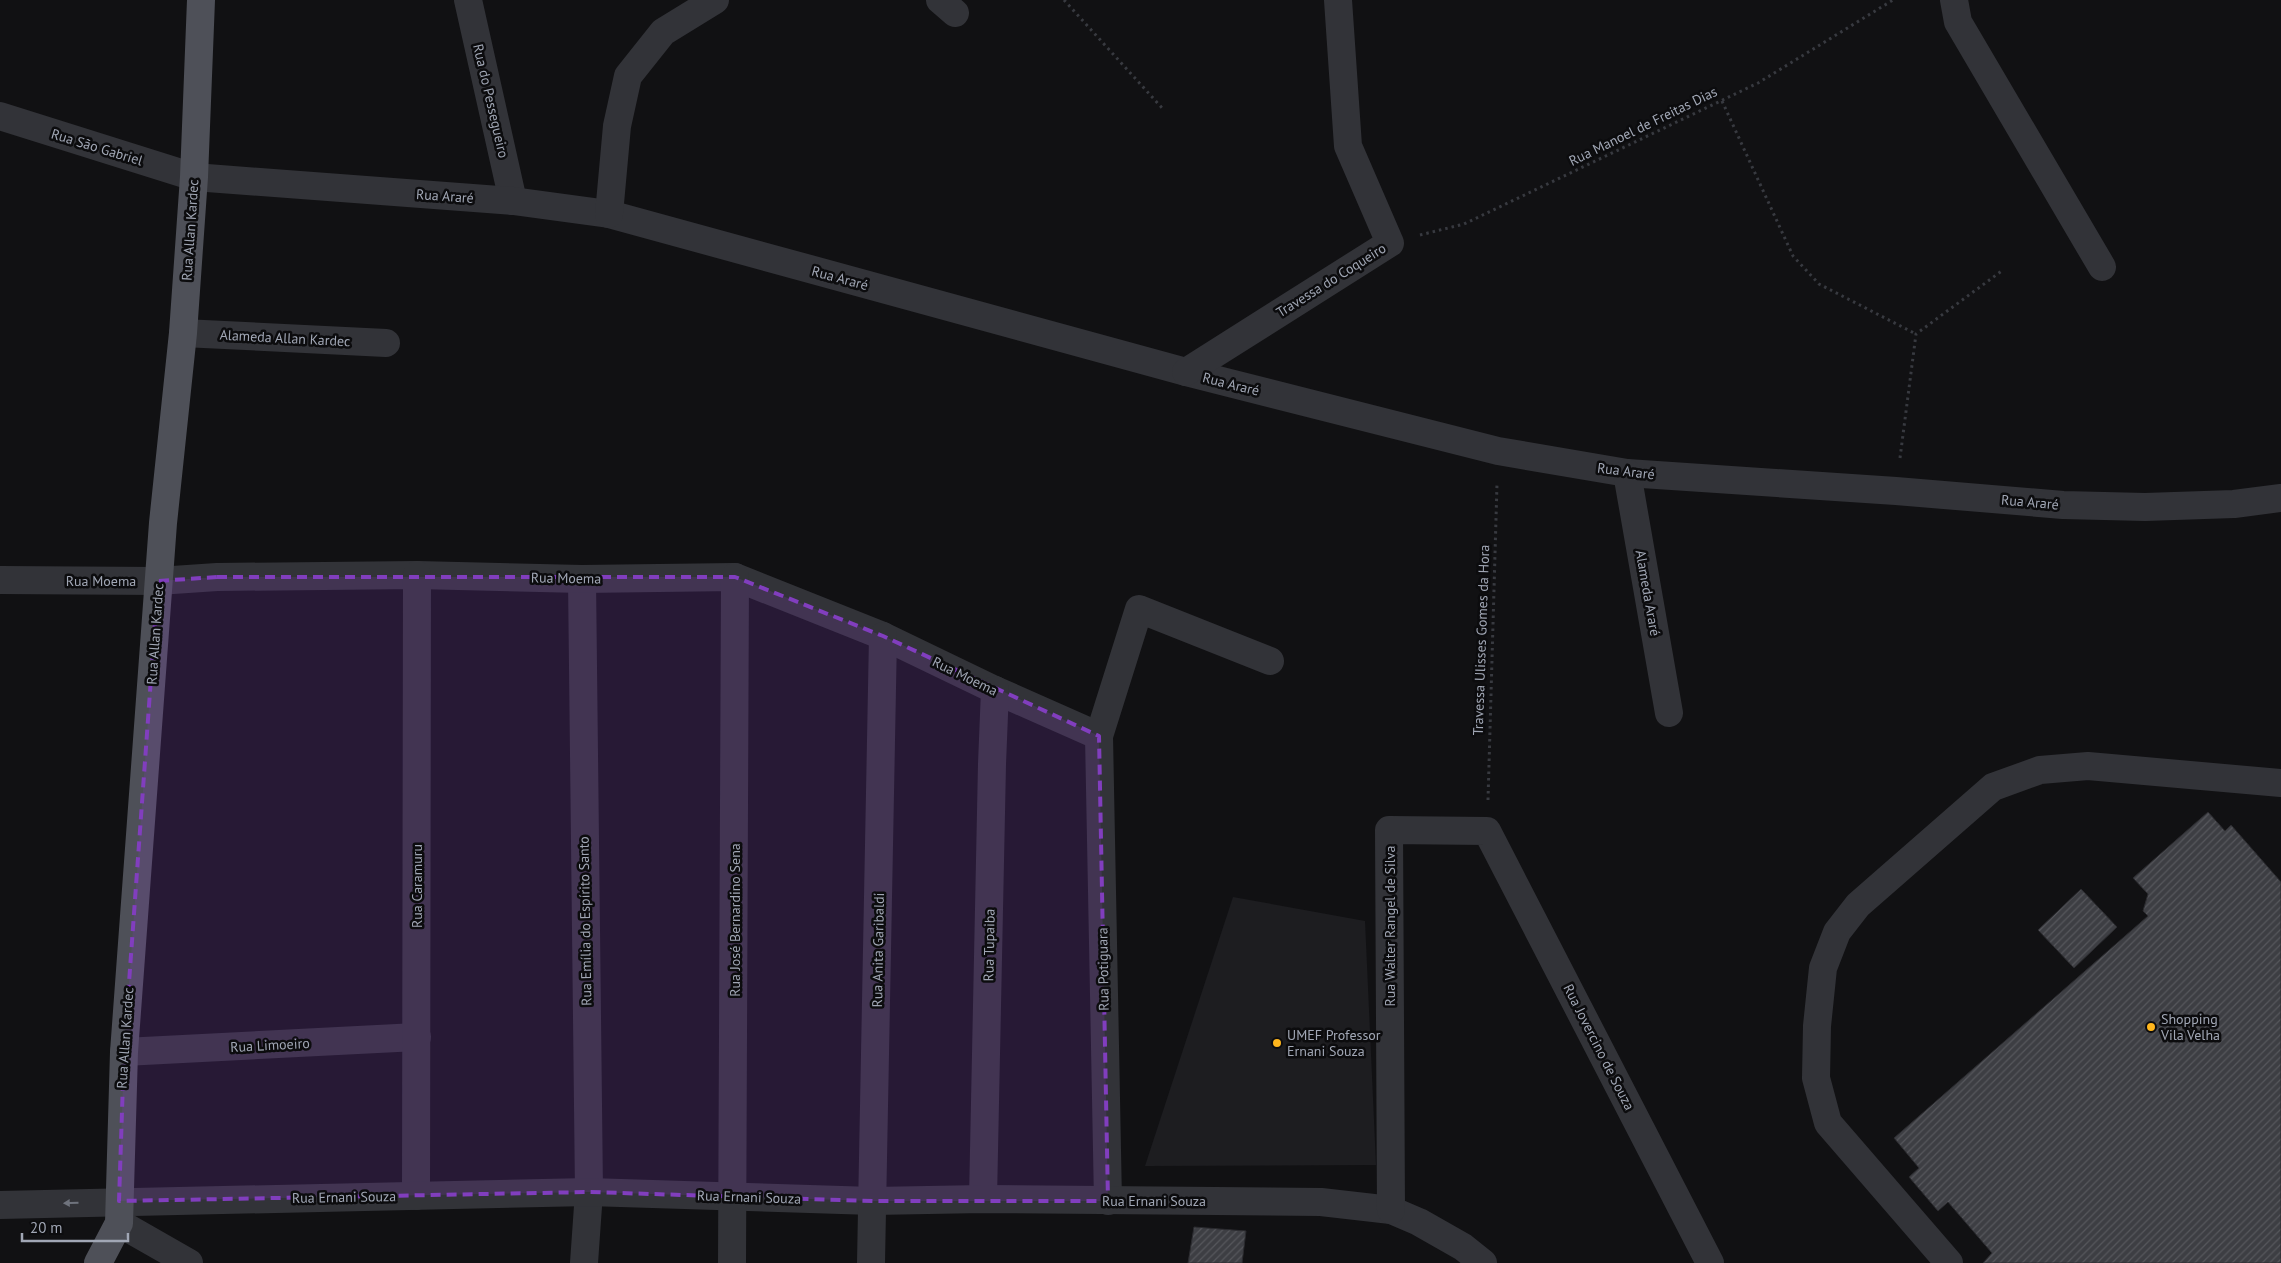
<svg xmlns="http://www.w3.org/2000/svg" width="2281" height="1263" font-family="'PT Sans',sans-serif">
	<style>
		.built { fill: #1d1d20 }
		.building { fill: url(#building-hatch); stroke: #2b2b2f }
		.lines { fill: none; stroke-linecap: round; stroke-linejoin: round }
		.path { stroke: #383a40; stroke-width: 3; stroke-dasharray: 2.5 4; stroke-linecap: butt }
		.minor { stroke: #323338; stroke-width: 28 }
		.major { stroke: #4e5058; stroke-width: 28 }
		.oneway { fill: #6f737d }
		.marked { fill: #813ebe; fill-opacity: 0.2; stroke: #813ebe; stroke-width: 4; stroke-dasharray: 10 6; stroke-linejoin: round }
		.poi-dot { fill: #ffb61d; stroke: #0c0c0e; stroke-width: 2 }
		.labels { text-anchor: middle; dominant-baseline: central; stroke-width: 5; stroke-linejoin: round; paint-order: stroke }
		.street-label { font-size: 14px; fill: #a1a7b5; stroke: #0c0c0e }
		.poi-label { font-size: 14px; fill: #a1a7b5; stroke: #0c0c0e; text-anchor: start }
	</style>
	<defs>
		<pattern id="building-hatch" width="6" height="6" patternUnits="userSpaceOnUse" patternTransform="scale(1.25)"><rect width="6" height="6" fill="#3d3e43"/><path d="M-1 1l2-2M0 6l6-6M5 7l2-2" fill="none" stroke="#56575c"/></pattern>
	</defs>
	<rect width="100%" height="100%" fill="#111113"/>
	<path class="built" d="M1233,897L1365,921L1376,1165L1145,1166Z"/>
	<g class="building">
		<path d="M2208,812L2225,831L2231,825L2281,882V1263H1983L1992,1253L1948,1202L1938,1211L1909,1177L1919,1168L1894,1138L2148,916L2143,911L2148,894L2133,878Z"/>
		<path d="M2081,889L2117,927L2074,968L2038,930Z"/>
		<path d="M1194,1227L1246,1231L1242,1263H1188Z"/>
	</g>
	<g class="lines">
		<g class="path">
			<path d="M1064,0L1163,109"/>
			<path d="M1722,101L1793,256L1819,284L1916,334"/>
			<path d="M1420,235L1464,224L1758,83L1893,0"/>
			<path d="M1900,458L1916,334L2003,270"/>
			<path d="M1488,800L1497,484"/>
		</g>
		<g class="minor">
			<path d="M468,0L513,201"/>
			<path d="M940,0L955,13"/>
			<path d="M1954,0L1958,22L2102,267"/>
			<path d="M0,116L194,177L513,201L609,214L1186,372L1498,451L1627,473L1896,491L2063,505L2145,507L2234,504L2281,498"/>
			<path d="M609,214L617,126L628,76L663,32L715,0"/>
			<path d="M183,333L386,343"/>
			<path d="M1186,372L1390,243L1348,146L1338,0"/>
			<path d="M1627,473L1669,713"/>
			<path d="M582,579L589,1192L584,1263"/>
			<path d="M0,580L158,581L217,577L417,575L582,579L735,577L883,636L995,690L1099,736"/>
			<path d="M124,1052L417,1037"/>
			<path d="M416,1196L417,575"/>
			<path d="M983,1199L992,764L995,690"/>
			<path d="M1108,1201L1099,736L1139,609L1270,661"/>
			<path d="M0,1205L589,1192L873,1201L983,1199L1321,1202L1391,1210L1419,1222L1463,1247L1483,1263"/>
			<path d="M1391,1210L1389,830L1487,831L1710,1263"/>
			<path d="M119,1223L189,1263"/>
			<path d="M732,1263L735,577"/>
			<path d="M871,1263L883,636"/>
			<path d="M1949,1263L1828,1123L1816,1078L1817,1026L1823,968L1837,932L1858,905L1993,787L2040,770L2088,766L2281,783"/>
		</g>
		<path class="major" d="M98,1263L119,1223L124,1052L163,523L183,333L194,177L201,0"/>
	</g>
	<defs><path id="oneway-solid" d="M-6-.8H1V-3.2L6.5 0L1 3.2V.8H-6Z" transform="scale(1.25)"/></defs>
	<use class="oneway" href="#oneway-solid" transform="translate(71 1203) rotate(178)"/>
	<path class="marked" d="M217,577H735L883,636L1099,736L1108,1201H873L589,1192L119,1201L124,1052L158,581Z"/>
	<g class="poi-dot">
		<circle cx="2151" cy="1027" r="5"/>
		<circle cx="1277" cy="1043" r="5"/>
	</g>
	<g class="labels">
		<g class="street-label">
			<text transform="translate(491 101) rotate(77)">Rua do Pessegueiro</text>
			<text transform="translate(1643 126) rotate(-26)">Rua Manoel de Freitas Dias</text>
			<text transform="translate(97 147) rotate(17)">Rua São Gabriel</text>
			<text transform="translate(445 196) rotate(4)">Rua Araré</text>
			<text transform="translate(190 230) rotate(-86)">Rua Allan Kardec</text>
			<text transform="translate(840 278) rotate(15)">Rua Araré</text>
			<text transform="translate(1331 280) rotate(-32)">Travessa do Coqueiro</text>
			<text transform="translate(285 338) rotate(3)">Alameda Allan Kardec</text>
			<text transform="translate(1231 384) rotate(14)">Rua Araré</text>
			<text transform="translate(1626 471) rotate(7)">Rua Araré</text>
			<text transform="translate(2030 502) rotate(5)">Rua Araré</text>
			<text transform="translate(566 578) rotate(1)">Rua Moema</text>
			<text x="101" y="581">Rua Moema</text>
			<text transform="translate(1648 593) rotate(80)">Alameda Araré</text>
			<text transform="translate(155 634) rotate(-86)">Rua Allan Kardec</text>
			<text transform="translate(1481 640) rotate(-88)">Travessa Ulisses Gomes da Hora</text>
			<text transform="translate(965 676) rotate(26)">Rua Moema</text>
			<text transform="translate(417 886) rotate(-90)">Rua Caramuru</text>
			<text transform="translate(735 920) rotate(-90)">Rua José Bernardino Sena</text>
			<text transform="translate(585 921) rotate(-91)">Rua Emília do Espírito Santo</text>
			<text transform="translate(1390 926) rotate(-90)">Rua Walter Rangel de Silva</text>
			<text transform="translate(989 945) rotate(-89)">Rua Tupaiba</text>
			<text transform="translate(878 950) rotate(-89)">Rua Anita Garibaldi</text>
			<text transform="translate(1103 969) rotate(-91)">Rua Potiguara</text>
			<text transform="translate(125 1038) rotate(-86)">Rua Allan Kardec</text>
			<text transform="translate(270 1045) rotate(-3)">Rua Limoeiro</text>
			<text transform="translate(1599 1047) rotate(63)">Rua Jovercino de Souza</text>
			<text transform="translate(344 1197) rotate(-1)">Rua Ernani Souza</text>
			<text transform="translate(749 1197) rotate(2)">Rua Ernani Souza</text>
			<text x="1154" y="1201">Rua Ernani Souza</text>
		</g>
		<g class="poi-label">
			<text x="2161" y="1019">Shopping<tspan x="2161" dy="16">Vila Velha</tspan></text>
			<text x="1287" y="1035">UMEF Professor<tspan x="1287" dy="16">Ernani Souza</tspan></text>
		</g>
	</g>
	<path d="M22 1233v8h106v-8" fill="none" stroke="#a1a7b5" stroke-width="2.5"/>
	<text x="30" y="1233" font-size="15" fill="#a1a7b5" stroke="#0c0c0e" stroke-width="4" paint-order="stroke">20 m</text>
</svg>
